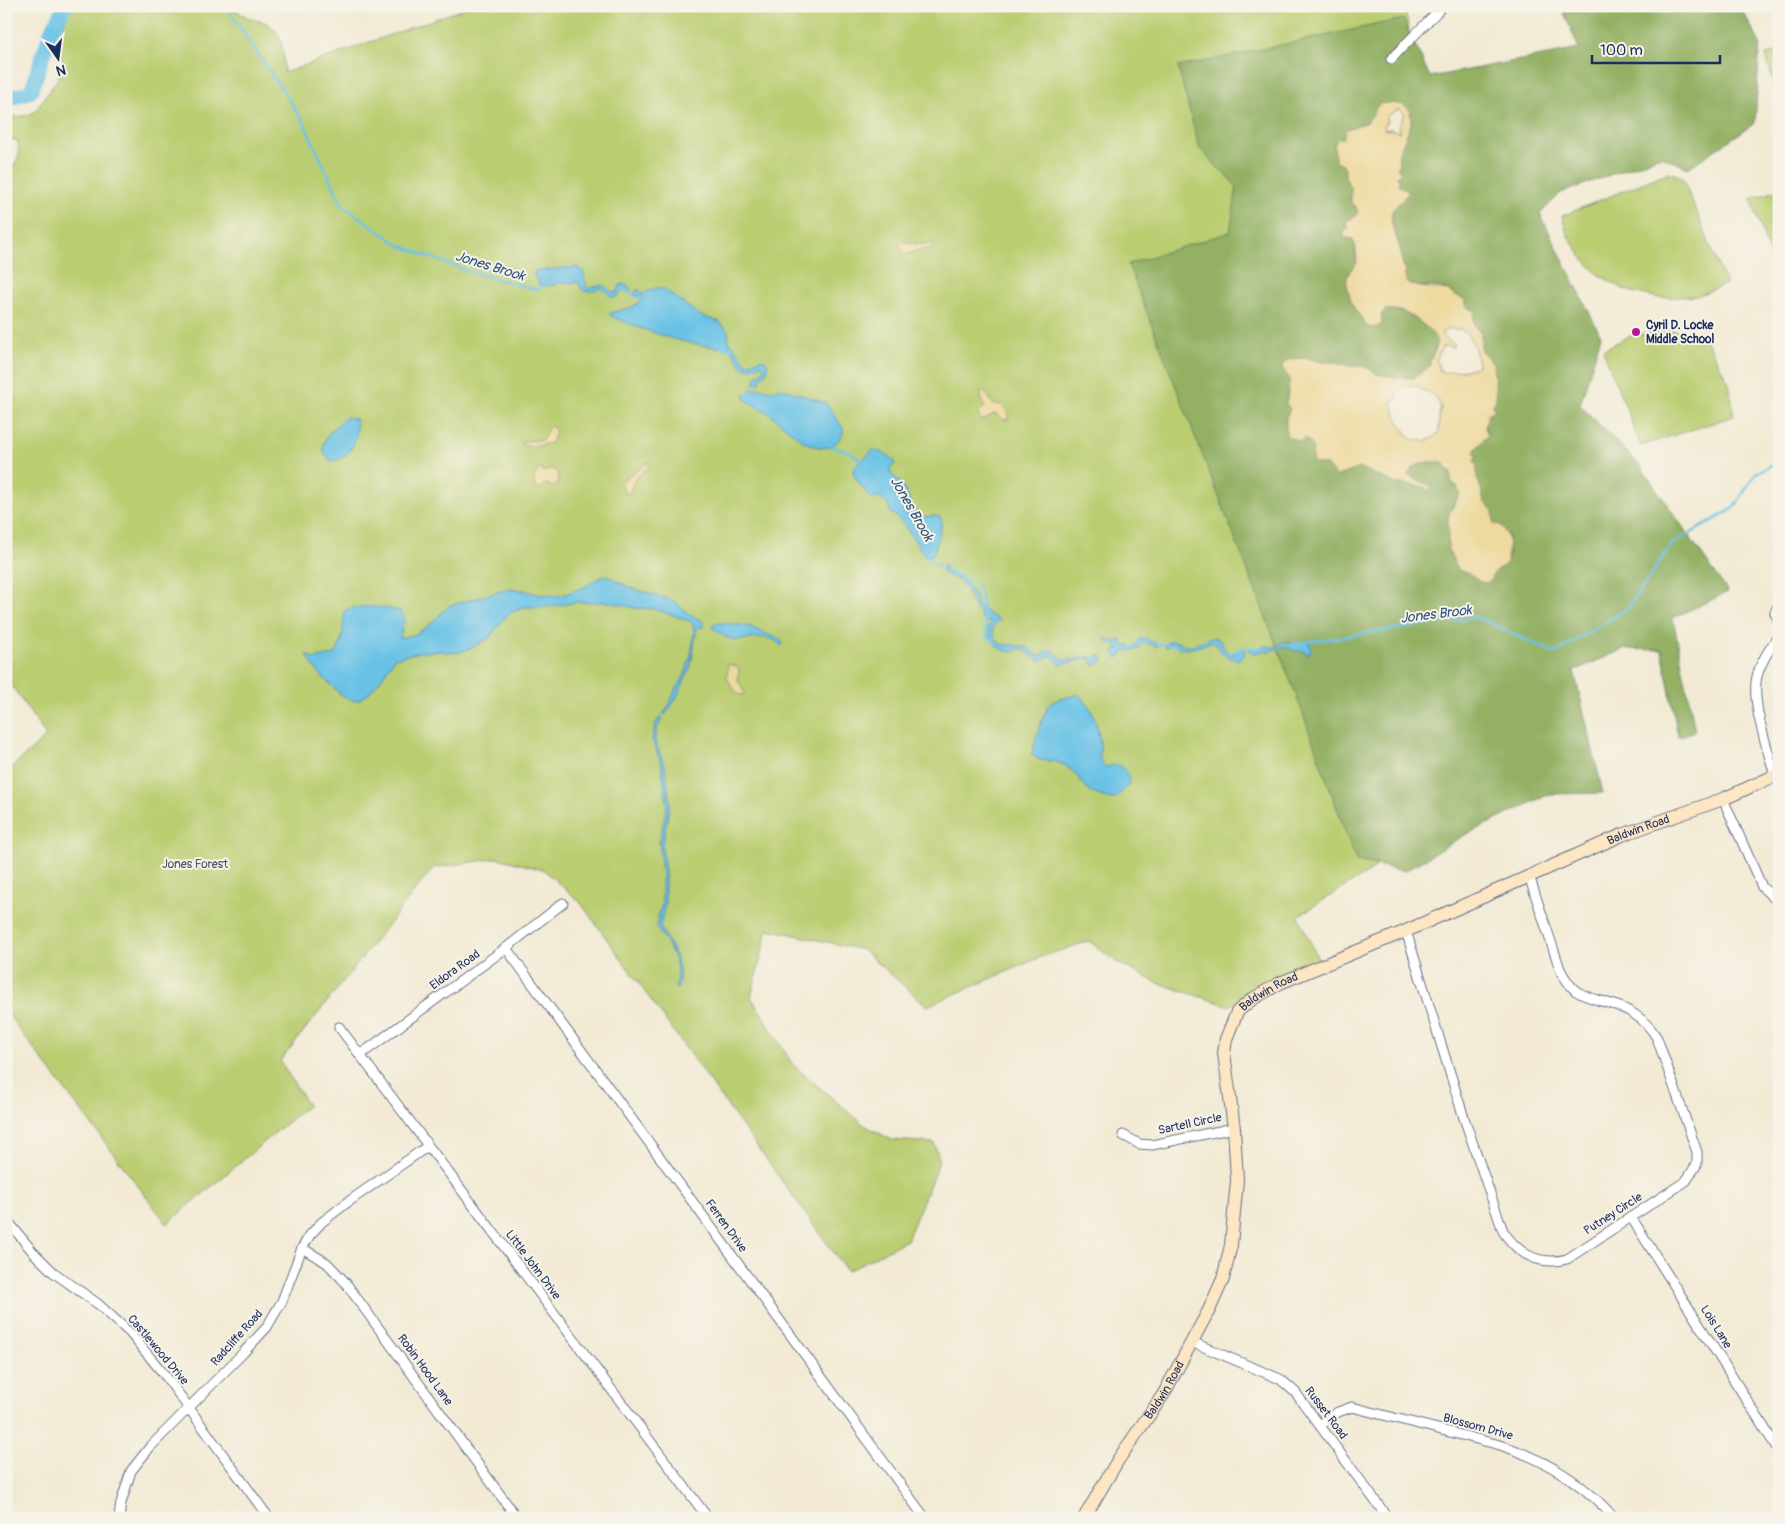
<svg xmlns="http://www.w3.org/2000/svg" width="1785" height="1524" font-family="Pangolin,sans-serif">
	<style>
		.green { fill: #bacd71; stroke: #6a7e68 }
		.forest { fill: #93b063; stroke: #577060; fill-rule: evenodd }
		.sand { fill: #eeda9e; stroke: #84847e; fill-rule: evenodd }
		.water { fill: #69c2e6; stroke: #4278a2 }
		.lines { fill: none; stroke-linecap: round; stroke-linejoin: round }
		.stream { stroke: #69c2e6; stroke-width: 2.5 }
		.river { stroke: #69c2e6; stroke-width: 15 }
		.street-casing { stroke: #667087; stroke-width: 11 }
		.secondary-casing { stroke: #667087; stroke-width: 14 }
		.street { stroke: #fff; stroke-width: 9 }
		.secondary { stroke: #fce6c4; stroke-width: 12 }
		.poi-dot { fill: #b5179e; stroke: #f7f3e8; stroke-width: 2 }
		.labels { text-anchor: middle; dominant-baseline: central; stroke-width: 4; stroke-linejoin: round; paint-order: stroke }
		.poi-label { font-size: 12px; font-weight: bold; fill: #1b2f5e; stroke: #f7f3e8; text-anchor: start }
		.street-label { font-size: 12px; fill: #1b2f5e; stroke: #f7f3e8 }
		.park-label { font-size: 12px; fill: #435663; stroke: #f7f3e8 }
		.water-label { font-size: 14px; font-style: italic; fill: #2e5480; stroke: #f7f3e8 }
	</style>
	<rect width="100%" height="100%" fill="#f7f3e8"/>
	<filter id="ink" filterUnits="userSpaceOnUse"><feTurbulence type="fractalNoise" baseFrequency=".02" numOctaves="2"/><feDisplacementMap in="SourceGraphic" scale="10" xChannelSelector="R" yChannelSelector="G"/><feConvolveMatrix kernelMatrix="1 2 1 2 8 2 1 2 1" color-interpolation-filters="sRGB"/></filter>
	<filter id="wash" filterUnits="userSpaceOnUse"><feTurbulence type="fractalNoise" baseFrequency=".0096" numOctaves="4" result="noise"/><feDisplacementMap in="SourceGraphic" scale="20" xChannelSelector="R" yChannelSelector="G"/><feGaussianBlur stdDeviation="1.12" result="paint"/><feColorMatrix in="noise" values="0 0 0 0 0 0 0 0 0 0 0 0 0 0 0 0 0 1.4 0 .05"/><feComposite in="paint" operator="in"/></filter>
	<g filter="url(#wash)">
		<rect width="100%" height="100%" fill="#f2ead4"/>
		<g class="green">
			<path d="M67,6H232C242,16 250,19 263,22C285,29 283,55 284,73L471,6H1404L1409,29L1314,52L1228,70L1389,842L1375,868L1298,916L1320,962L1229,1006L1155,982L1118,963L1089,941L1041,957L927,1006L863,950L768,929L751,997L793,1065L864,1125L892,1140L934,1143L939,1158L937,1167L907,1240L847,1271L580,902L544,870L498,858L433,868L280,1061L308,1105L167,1224L6,1012V773L46,736L6,677V173C19,161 20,158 18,141L6,138V117C15,117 26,117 34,112C37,109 58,79 59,76C61,71 62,65 63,60L58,52L57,46L65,21Z"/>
			<path d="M1779,51V106L1766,55Z"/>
			<path d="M1669,172L1682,177L1726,284L1697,296L1659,298L1625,290L1599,275L1581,256L1568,236L1562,216Z"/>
			<path d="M1779,190V282L1751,199Z"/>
			<path d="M1671,330L1705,338L1729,383L1734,416L1641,446L1603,350L1629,336Z"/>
		</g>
		<path class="forest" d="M1561,6H1740L1760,43L1755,123L1688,168L1661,156L1561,193L1540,214L1601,336L1580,405L1639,464L1728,592L1673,618L1695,731L1678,737L1662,650L1624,649L1574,671L1603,793L1549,794L1463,836L1405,871L1356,861L1296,695L1128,264L1230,232L1237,187L1199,148L1178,67L1403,19L1430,77L1579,49ZM1379,104L1410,111L1411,124L1398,155L1399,162L1397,168L1398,185L1408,192L1391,211C1389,225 1397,238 1401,251C1403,259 1400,263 1406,270L1405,275L1406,282C1423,290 1431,284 1446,289C1455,292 1463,306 1472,309L1473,323L1481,332V351L1493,363L1496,400L1492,406L1493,412L1488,413L1485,428L1488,435L1474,451L1473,460L1477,467V478L1481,488L1482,496L1484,502L1493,511L1494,525L1508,535L1509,554L1507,561L1491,577L1470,574L1459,570L1448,550L1449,514L1456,499L1460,495C1459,487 1455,487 1452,481C1449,475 1452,468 1444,463C1435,457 1412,465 1408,475L1418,480V482L1431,486L1428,490L1425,487L1394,483L1361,468L1350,471L1341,476L1327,465L1319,464L1312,456C1317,438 1299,436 1286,434V418L1290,409L1286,404C1289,396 1288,387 1290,379L1286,375L1291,359L1308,358L1321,362H1334L1349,366L1364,367L1372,370L1376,374L1399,378H1414L1430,366L1438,341L1430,329L1405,313L1390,309L1385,310L1380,315L1382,320L1368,328L1350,301L1347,275L1357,263C1354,255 1356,248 1354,239L1346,238L1345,235L1349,219L1356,216L1358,213L1357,208L1350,200L1352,192L1351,187L1348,184L1345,177V167L1335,155L1334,142L1343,138L1358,124C1369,125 1374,112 1379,104Z"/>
		<g class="sand">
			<path d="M1389,103L1404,105L1410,111L1411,124L1398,155L1399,162L1397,168L1401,172L1397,176L1399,181L1398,185L1409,192L1392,211C1389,225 1397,238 1401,251C1403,259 1400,263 1406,270L1405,275L1406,282C1419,289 1434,288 1448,290L1452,294L1464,299L1467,307L1475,312C1472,321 1473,327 1481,332V351L1493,363L1496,395V400L1492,406L1495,411L1488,413L1485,428L1488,435L1474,451L1476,456L1474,460L1477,467V478L1481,488L1482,496L1484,502L1493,511L1494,524L1500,525C1513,538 1507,548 1507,564L1499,568L1491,577L1492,580C1482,586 1479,581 1472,575C1468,573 1463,572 1459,570L1448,550V524L1449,514L1460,494L1457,486L1451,481V471L1447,469L1445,464C1434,459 1413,462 1408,475L1418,480L1419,482L1432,486L1428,491L1425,487L1394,483L1361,468L1336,476L1327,465L1319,464L1313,462C1311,450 1317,447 1305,438L1300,441C1294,439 1289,438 1286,434V418L1290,409L1286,404C1289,396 1287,388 1290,379L1282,368L1284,362L1291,359L1308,358L1321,362H1335L1349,366L1364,367L1372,370L1376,374L1399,378H1414L1430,366C1429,357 1437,352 1437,344C1438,333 1414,317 1405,313C1400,310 1391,309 1385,310L1381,315L1382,324L1374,328L1370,327L1368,328L1350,301C1351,291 1343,283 1349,273C1351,269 1354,267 1357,263L1356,247L1353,239L1343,237L1345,232L1344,229L1348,228L1346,221L1356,216L1358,212L1355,205L1351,204V187L1348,184L1347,179L1345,177V168L1342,163H1337C1334,159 1333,144 1337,139L1343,138L1346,130C1353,126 1359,126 1365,123C1371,119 1375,110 1379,104ZM1399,109L1405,114L1398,127L1400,132L1389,129L1385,130L1384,124L1387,122L1386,118L1388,115ZM1451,328L1455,330L1461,329C1473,337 1477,353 1478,366C1466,372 1455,370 1443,373L1439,370L1438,364L1436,361L1442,347L1446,346L1453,347L1455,345L1443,337L1442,332ZM1412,385L1417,386L1422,390L1429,392L1438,400L1441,408L1439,415V432C1431,442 1422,443 1410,439C1403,428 1394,416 1392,402L1397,399C1396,390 1404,386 1412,385Z"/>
			<path d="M902,241L915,244H934V245L929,249L919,250L905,255L899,245Z"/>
			<path d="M981,392L986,393L993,404L1003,405L1009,415L1007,420L1002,419L996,414H993L985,420H980L978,413L985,407L981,397Z"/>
			<path d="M549,426L553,427L556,432L552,442C545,446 527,448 521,444L524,441L542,440Z"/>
			<path d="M649,462V467L636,477L630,492L625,493L622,486L623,481L627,477Z"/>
			<path d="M538,469L546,472L550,469L555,470L559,477L557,485L553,487L546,484L541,488H535L534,478Z"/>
			<path d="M728,664L738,667L739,673L737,678L745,694L743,695L737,694L727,678Z"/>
		</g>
		<g class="water">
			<path d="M577,267L583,271L586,285L589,288L603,285L613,293L617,292L621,284L627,285L631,289L629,292L624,288L617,297H612L601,288L593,291H583L578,282H574L573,284C561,278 553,289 540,285L534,275L535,271Z"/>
			<path d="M656,288L664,289L701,316L720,322L728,331L729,343L733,345L747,364L761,359L766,361C773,375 759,372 760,383L754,384L756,376L765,369L761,364C738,376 743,362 730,348C690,347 647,332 611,316L610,313L632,307L642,300L643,296L634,295L637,289L643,293Z"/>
			<path d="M761,388L770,391L781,388L826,403L843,428V434L838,441L830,447L821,448L804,442L766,411L747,401L744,396L751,389Z"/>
			<path d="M347,417L356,419C359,438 352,459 331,461C311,447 335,425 347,417Z"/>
			<path d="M873,450C882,452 890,455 896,463L890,468L891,474L901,483L918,517L936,516L941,518L942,523L934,554L929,556L924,555C917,545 900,515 890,513L888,504L879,498L871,499L854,476L853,468Z"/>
			<path d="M943,564C946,572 959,577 966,582L968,589L974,593L977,606C987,610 982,609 989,614C992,617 995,616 999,620L992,627L994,636L1000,644L1028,647L1034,654L1040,656L1051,649C1054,652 1057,656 1061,658C1071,665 1084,652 1094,658L1099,655L1102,657L1103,660L1098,664L1094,665L1091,660L1088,658L1060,665L1050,655L1041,661L1033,657L1023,649H1019L1014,652C999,651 989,642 988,627L991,622L990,621L986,622L981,617L980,613L974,607L967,591L963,587L961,582L942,572Z"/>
			<path d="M605,575L629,587L674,601L688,613L704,622V627H697L691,666L675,701L665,715L663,714C669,707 671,701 674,693C676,688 680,684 682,680C689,666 697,635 692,622L655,609L635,608L610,602H579L547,607H524L508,614L489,638L472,648L456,653L440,651L420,652L394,658C388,669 367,704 352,700C343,698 336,690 330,684C321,676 311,665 307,654L314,659L334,655C345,642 342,625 345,610C363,604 382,607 400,611L404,618L400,638L416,634L428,626L449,606L507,589L524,590L537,594L560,596L584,587Z"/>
			<path d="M719,623C735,624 748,624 762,632C770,637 774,632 783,643L781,646C768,629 745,645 728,638C723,636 717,631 712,627L714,624Z"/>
			<path d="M1104,637L1114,642L1121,640L1124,646L1130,645L1131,648H1134L1140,639L1147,638L1150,641L1157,643L1158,647L1146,643H1141L1139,649L1126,651L1118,658L1114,651L1118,648L1117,645L1110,644Z"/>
			<path d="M1214,637L1222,642L1224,649C1228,651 1230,654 1233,655L1243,647L1245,654L1238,660C1229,658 1220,653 1217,645L1210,642C1199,647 1183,653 1174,644L1166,647L1164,646V644C1167,643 1169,642 1171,641C1177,640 1183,646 1191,645C1199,644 1206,638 1214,637Z"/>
			<path d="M1284,642L1295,644L1309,642L1311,650L1309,654L1301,650L1294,651C1285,643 1278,648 1269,652L1265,650L1256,653H1251L1249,648L1250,647L1256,649L1265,646L1275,647Z"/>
			<path d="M1077,694C1092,703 1098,726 1100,743C1101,748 1099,753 1100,758C1100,763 1104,765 1107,767L1116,765L1122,766L1128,774L1129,785L1115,799C1110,799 1108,798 1104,797C1077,790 1083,774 1062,764C1050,758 1042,764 1032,755C1032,749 1046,706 1050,703C1058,698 1069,698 1077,694Z"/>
			<path d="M660,717L662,719L657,728L655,741L665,766L670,804L662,845L665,873V905L660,925C669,948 686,963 677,989L675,988C682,962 669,948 656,926L662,902V875L659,843L667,805L661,763L652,740L655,725Z"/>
		</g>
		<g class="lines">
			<g class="stream">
				<path d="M226,6L303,121L342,205L399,245L464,270L534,289L544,286"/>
				<path d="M622,288L645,302"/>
				<path d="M720,345L722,348H733"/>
				<path d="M830,446L850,452L862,461"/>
				<path d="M926,553L929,561L943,568"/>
				<path d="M948,571L979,587L983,609"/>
				<path d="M984,619L987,637L995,642"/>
				<path d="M1155,644L1177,645"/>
				<path d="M1293,644L1476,617L1555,653L1627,609L1672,544L1733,509L1756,473L1779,461"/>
				<path d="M1131,649L1141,641"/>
				<path d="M1230,654L1243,648H1263"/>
			</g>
			<path class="river" d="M6,100L31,91L51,32L65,6"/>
		</g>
	</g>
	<g filter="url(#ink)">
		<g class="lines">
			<g class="street-casing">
				<g id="street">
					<path d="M1391,59L1443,6"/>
					<path d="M1779,603L1775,613L1779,621"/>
					<path d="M1775,776C1768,749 1749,699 1758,673C1762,659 1771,647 1779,635"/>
					<path d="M1723,799L1762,887L1779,903"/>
					<path d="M1406,931L1464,1118L1503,1231C1518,1254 1539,1266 1567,1259L1686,1181L1697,1164V1152L1657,1038C1645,1018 1628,1008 1605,1002C1595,999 1585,997 1576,991C1569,985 1564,977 1560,969L1529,876"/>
					<path d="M506,948L925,1518"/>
					<path d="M339,1027L708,1518"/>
					<path d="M360,1055L506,948L563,903"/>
					<path d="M1123,1135L1139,1144L1152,1145L1234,1128"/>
					<path d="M1631,1217L1779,1451"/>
					<path d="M6,1219L33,1252L53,1272L98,1304L130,1333L167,1378L269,1518"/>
					<path d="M302,1248L327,1263L345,1282L517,1518"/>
					<path d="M1192,1342L1280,1379L1295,1392L1388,1518"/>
					<path d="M1320,1425L1338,1412L1352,1407L1500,1445C1544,1459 1584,1483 1614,1518"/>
					<path d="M119,1518L121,1503L131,1471L150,1447L243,1353L267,1327L282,1301L302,1248L310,1235L322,1222L348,1202L428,1146"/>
				</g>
			</g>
			<g class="secondary-casing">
				<g id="secondary">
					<path id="s1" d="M1084,1518L1118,1460L1163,1395L1209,1310L1223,1279L1231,1245L1237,1180L1234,1128L1224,1053L1226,1039L1237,1012L1251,1000L1280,983L1406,931L1622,835L1723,799L1779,774"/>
				</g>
			</g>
			<use href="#street" class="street"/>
			<use href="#secondary" class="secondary"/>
		</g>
	</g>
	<circle class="poi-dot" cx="1636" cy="332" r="5"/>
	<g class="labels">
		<g class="poi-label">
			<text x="1646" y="325">Cyril D. Locke<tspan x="1646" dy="14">Middle School</tspan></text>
		</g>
		<g class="street-label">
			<text stroke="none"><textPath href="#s1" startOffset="990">Baldwin Road</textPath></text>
			<text transform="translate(455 970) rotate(-36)">Eldora Road</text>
			<text stroke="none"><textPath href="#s1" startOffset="586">Baldwin Road</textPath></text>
			<text transform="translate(1190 1124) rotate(-12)">Sartell Circle</text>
			<text transform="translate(1613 1214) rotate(-33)">Putney Circle</text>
			<text transform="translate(726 1226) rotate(54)">Ferren Drive</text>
			<text transform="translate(533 1265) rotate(53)">Little John Drive</text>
			<text transform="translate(1716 1327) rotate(58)">Lois Lane</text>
			<text transform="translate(237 1338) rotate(-48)">Radcliffe Road</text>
			<text transform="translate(158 1350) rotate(50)">Castlewood Drive</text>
			<text transform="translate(425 1370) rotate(54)">Robin Hood Lane</text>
			<text stroke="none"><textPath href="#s1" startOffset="151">Baldwin Road</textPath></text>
			<text transform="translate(1326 1413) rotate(53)">Russet Road</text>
			<text transform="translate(1478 1427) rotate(15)">Blossom Drive</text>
		</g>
		<g class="park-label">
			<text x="195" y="864">Jones Forest</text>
		</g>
		<g class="water-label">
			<text transform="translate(490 266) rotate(17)">Jones Brook</text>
			<text transform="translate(912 509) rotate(60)">Jones Brook</text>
			<text transform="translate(1436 614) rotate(-7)">Jones Brook</text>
		</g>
	</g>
	<rect width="1785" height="1524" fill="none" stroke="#f7f3e8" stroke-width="25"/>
	<g transform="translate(58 58) rotate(166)" stroke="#f7f3e8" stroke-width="4" paint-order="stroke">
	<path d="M0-4L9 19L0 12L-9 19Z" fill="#1b2f5e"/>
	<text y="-8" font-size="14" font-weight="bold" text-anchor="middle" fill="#1b2f5e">N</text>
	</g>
	<path d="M1592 55v8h128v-8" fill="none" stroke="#1b2f5e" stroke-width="2.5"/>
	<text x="1600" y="55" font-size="15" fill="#1b2f5e" stroke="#f7f3e8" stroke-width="4" paint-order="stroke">100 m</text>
</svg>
